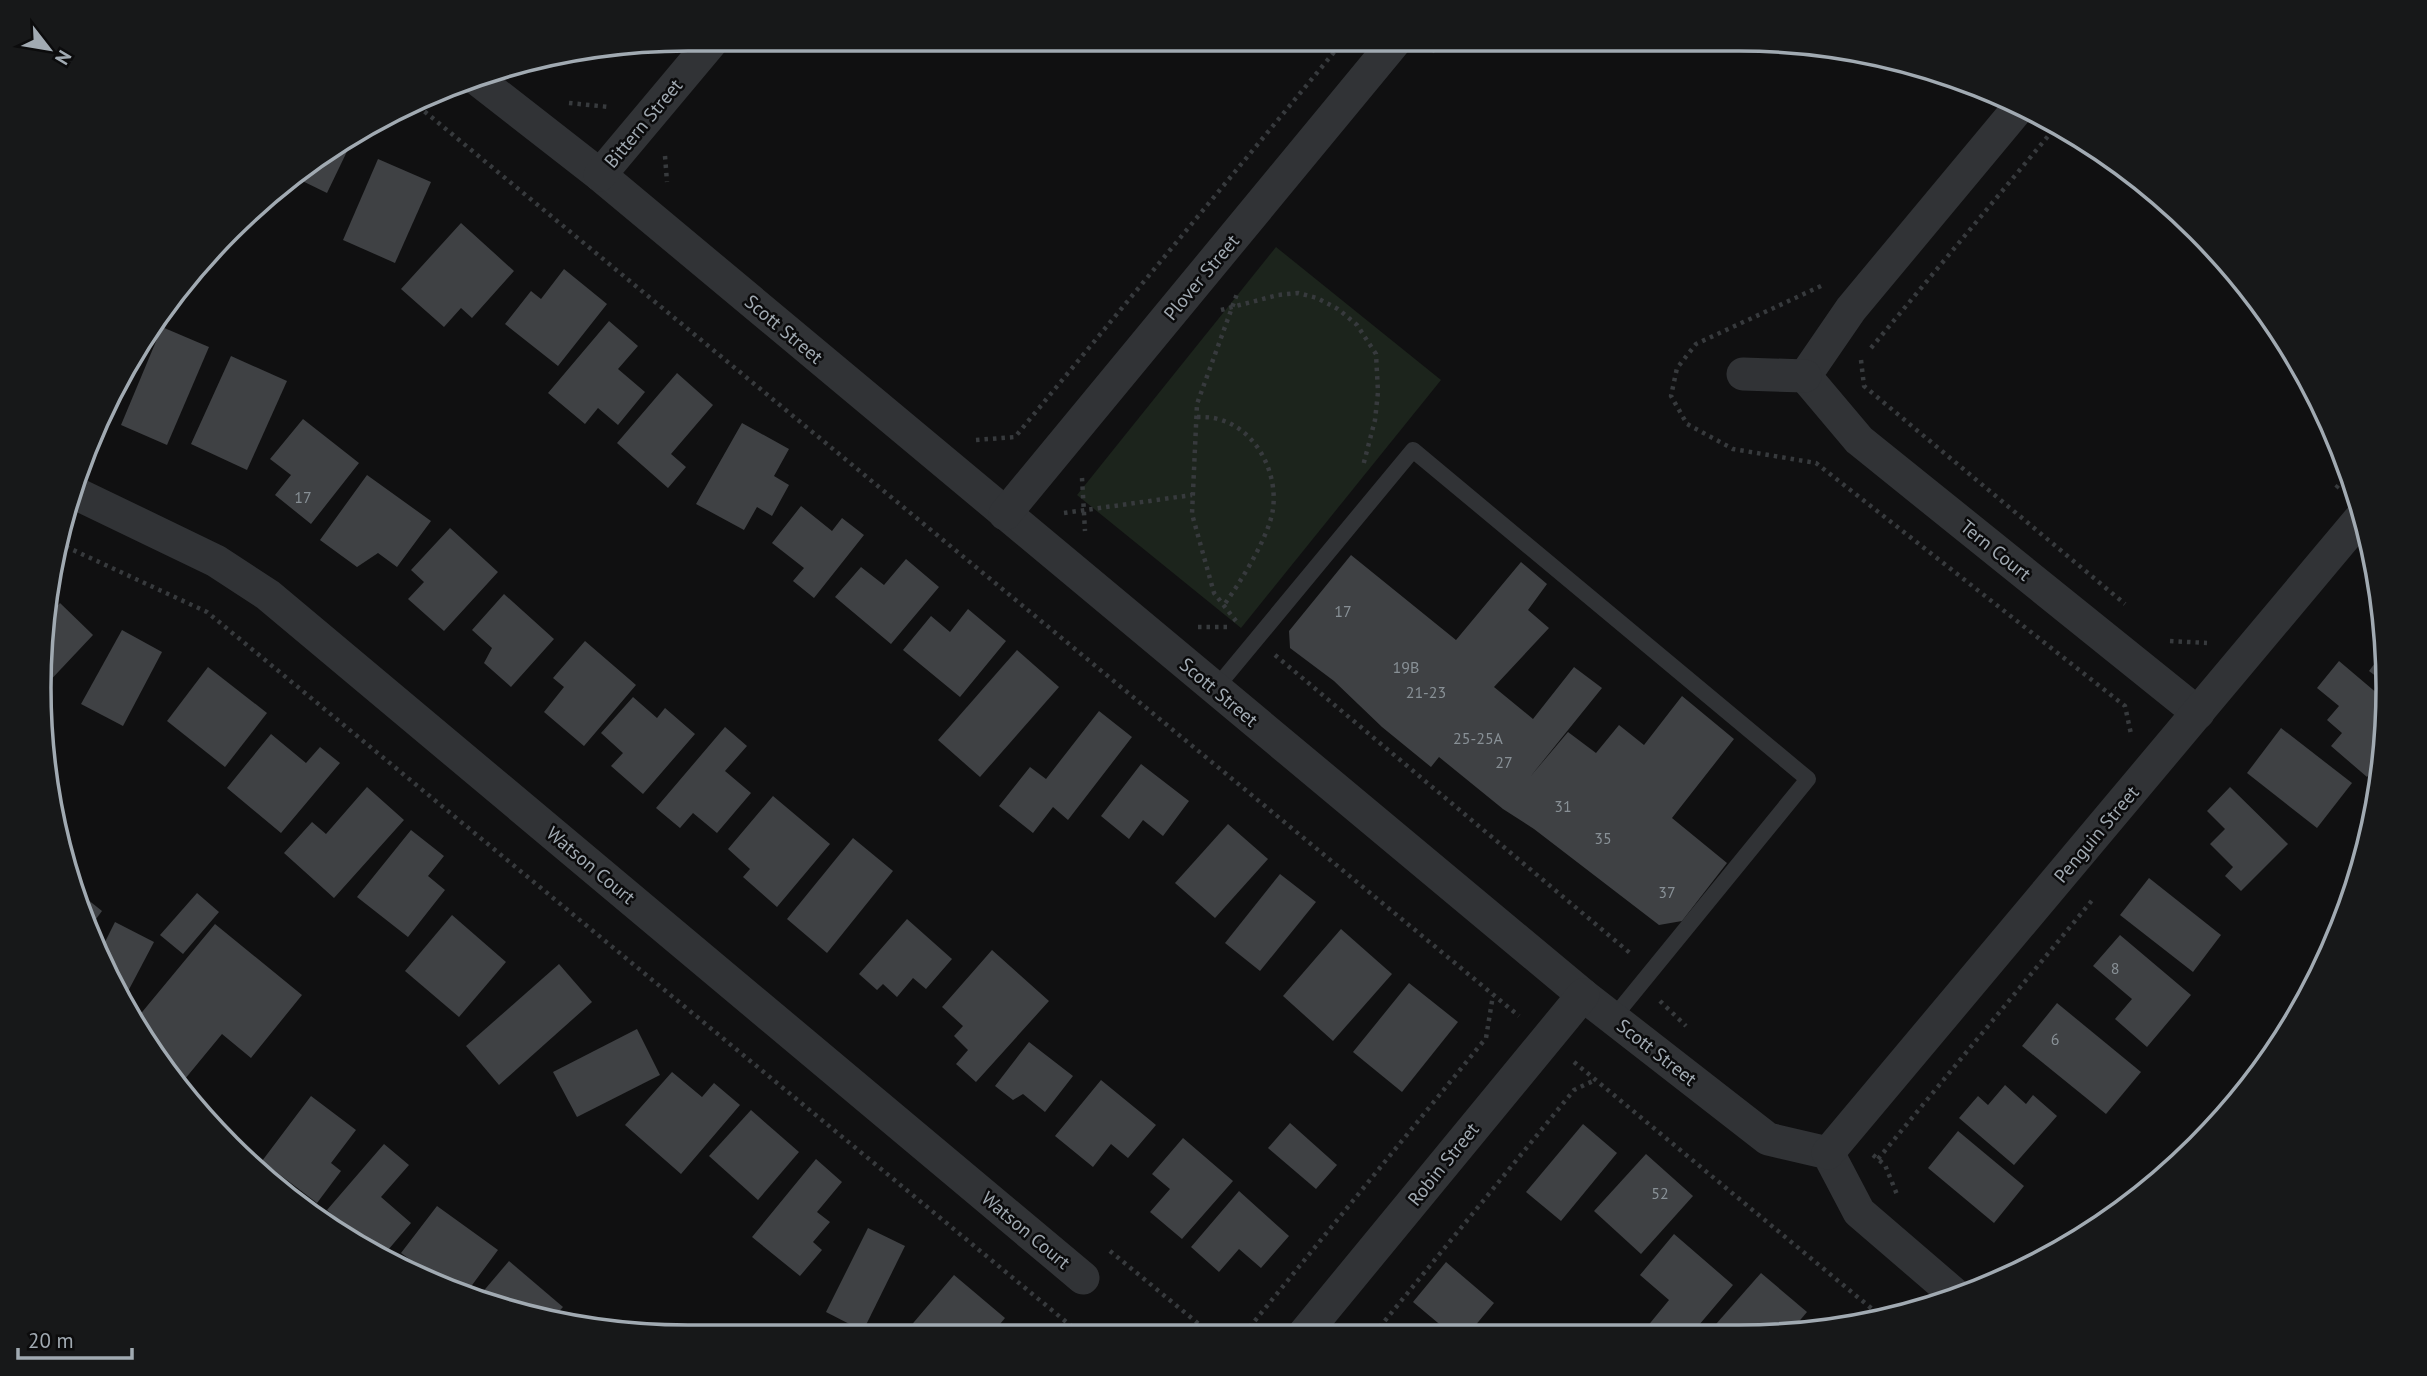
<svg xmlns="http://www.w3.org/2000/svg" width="2427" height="1376" font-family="'PT Sans',sans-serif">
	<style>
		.green { fill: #1c241c }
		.building { fill: #3f4144 }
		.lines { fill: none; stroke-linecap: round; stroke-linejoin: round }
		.path { stroke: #373a3d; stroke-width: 4.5; stroke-dasharray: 3.5 5; stroke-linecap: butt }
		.lane { stroke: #313336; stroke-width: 16 }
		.street { stroke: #313336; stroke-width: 33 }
		.labels { text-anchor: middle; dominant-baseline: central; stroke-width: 5; stroke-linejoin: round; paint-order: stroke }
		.number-label { font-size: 16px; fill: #889096 }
		.street-label { font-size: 19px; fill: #a1aab2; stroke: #0b0b0c }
		.rim { fill: none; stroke: #a1aab2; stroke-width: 3.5 }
	</style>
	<rect width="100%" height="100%" fill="#101011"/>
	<path class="green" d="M1276,247L1441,380L1241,628L1077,495Z"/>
	<g class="building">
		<path d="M352,141L327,193L290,175L293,172Z"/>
		<path d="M378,159L431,182L395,263L343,240Z"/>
		<path d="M461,223L514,271L472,318L461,308L444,327L401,289Z"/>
		<path d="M564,269L607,304L558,366L505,324L531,291L541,299Z"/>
		<path d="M609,321L638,346L618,369L645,392L618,425L598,408L585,424L548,393Z"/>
		<path d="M162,327L209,347L167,445L121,425Z"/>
		<path d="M231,356L287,381L247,470L191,444Z"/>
		<path d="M677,373L713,405L671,454L686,467L668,488L617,443Z"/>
		<path d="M303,419L359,463L311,524L275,495L291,475L270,459Z"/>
		<path d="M742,423L789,449L774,476L789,485L772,516L757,507L744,530L696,504Z"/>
		<path d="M367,475L431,521L397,567L378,553L357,567L320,540Z"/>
		<path d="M801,506L832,531L842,518L864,535L814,598L793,581L804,568L772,543Z"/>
		<path d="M450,528L498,572L444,631L408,599L424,582L411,570Z"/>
		<path d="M1351,555L1456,640L1521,562L1547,584L1528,610L1549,628L1494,687L1533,719L1574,667L1602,688L1530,777L1568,732L1596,753L1619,725L1644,745L1682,696L1734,739L1672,818L1727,863L1682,921L1659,925L1534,829L1503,809L1439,757L1431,767L1382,727L1334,681L1290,648L1289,631Z"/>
		<path d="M906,559L939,587L891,644L835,597L861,567L884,585Z"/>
		<path d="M504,594L554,639L511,687L484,663L492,648L472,630Z"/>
		<path d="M60,603L93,635L44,687L52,612Z"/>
		<path d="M968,609L1006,641L960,697L903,650L931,616L950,632Z"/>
		<path d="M122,630L162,652L123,726L81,704Z"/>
		<path d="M585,641L636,685L584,746L544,712L564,687L553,678Z"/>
		<path d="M2387,647V656L2386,684L2369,671Z"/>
		<path d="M1017,650L1059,687L980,777L938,740Z"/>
		<path d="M2339,661L2385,700L2383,758L2367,777L2331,746L2342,733L2327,720L2339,706L2317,688Z"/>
		<path d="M208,667L267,713L225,767L167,721Z"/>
		<path d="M633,697L657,718L665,708L695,734L643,794L611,766L623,753L601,733Z"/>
		<path d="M1099,711L1132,737L1068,820L1053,807L1033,833L999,806L1030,767L1046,779Z"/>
		<path d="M725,727L747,746L725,771L751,793L717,833L693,813L680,828L656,808Z"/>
		<path d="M2281,728L2352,783L2317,828L2247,773Z"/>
		<path d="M271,734L306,763L320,747L340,763L281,833L227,788Z"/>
		<path d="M1141,764L1189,801L1163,836L1143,820L1129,839L1101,816Z"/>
		<path d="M367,787L404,820L334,898L284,853L312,822L326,834Z"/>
		<path d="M2230,787L2288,844L2241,891L2225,876L2233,867L2210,844L2225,829L2207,811Z"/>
		<path d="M773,796L830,844L777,907L743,877L750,869L728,849Z"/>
		<path d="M1228,824L1268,859L1215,918L1175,883Z"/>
		<path d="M411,830L444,856L428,876L445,890L408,937L357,897Z"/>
		<path d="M853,838L893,871L827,953L787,919Z"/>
		<path d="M1280,874L1316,902L1260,971L1225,943Z"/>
		<path d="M2149,878L2221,935L2193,972L2120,915Z"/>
		<path d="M77,891L102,911L87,931Z"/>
		<path d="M197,893L219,912L183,954L160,935Z"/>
		<path d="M452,915L506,962L459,1017L405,971Z"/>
		<path d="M907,919L952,959L926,989L913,978L897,997L883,984L877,990L859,974Z"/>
		<path d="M115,922L154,942L125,997L99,954Z"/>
		<path d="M215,924L302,995L251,1058L222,1034L180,1085L138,1017Z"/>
		<path d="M1341,929L1392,974L1333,1041L1283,996Z"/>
		<path d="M2120,935L2191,995L2147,1047L2115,1019L2132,999L2093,966Z"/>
		<path d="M992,950L1049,1001L976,1082L956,1064L968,1050L954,1036L963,1026L942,1007Z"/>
		<path d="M559,964L592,1002L499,1085L466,1046Z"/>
		<path d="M1409,983L1458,1022L1402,1092L1353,1052Z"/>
		<path d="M2057,1003L2141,1072L2106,1114L2022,1046Z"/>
		<path d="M637,1029L660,1075L577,1117L553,1072Z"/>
		<path d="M1029,1042L1073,1076L1045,1112L1023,1094L1013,1100L995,1086Z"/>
		<path d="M672,1072L702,1097L714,1083L740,1105L681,1174L625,1125Z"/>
		<path d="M1101,1080L1156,1125L1128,1158L1111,1144L1093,1167L1055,1136Z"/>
		<path d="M2005,1085L2026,1104L2033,1095L2057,1116L2014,1165L1959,1118L1978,1096L1988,1105Z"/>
		<path d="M311,1096L356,1130L331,1163L341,1171L317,1203L262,1161Z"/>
		<path d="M751,1110L799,1152L758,1200L709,1156Z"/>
		<path d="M1290,1123L1337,1165L1316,1189L1268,1148Z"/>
		<path d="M1583,1124L1617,1153L1561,1221L1526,1192Z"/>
		<path d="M1958,1131L2024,1186L1994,1223L1928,1168Z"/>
		<path d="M1183,1138L1233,1181L1182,1239L1150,1212L1170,1189L1152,1174Z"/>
		<path d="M384,1144L409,1165L381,1197L411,1223L382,1257L327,1210Z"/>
		<path d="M1646,1154L1693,1196L1641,1254L1594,1211Z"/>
		<path d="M816,1159L842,1182L817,1212L830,1222L813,1242L822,1250L800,1276L752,1237Z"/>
		<path d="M1239,1191L1289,1236L1261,1268L1239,1249L1219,1272L1191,1247Z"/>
		<path d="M437,1206L498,1250L464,1296L430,1281L433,1276L401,1253Z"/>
		<path d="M868,1228L905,1246L863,1331L826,1312Z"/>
		<path d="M1674,1234L1733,1285L1693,1332L1642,1333L1669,1300L1640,1275Z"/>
		<path d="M509,1261L563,1307L553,1318L475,1301Z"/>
		<path d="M1446,1262L1494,1303L1469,1333H1450L1413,1302Z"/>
		<path d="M1761,1273L1807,1312L1790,1332H1709Z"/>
		<path d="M954,1275L1005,1318L991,1335H903Z"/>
	</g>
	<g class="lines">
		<g class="path">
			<path d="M750,49L759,39"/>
			<path d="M1432,52L1442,39"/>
			<path d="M569,103L609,107"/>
			<path d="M418,106L1519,1016"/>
			<path d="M665,156L667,182"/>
			<path d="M1821,286L1696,344L1677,368L1671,396L1687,424L1733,449L1816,463L2125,706L2131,734"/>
			<path d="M1221,310L1278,295L1298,293L1317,298L1338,309L1357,325L1376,354L1378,392L1375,420L1363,466"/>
			<path d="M1871,348L2059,123"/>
			<path d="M1861,360L1864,386L2125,604"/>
			<path d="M1197,417C1204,417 1211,417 1218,419C1256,429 1278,472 1273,509C1269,537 1241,581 1224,605"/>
			<path d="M976,440L1015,437L1345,39"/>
			<path d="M1082,478L1085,531"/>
			<path d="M2336,488L2349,473"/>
			<path d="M1064,513L1192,495"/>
			<path d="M58,543L207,612L1082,1335"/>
			<path d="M1236,621L1214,593L1192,514L1197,404L1238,291"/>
			<path d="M1198,627H1231"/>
			<path d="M2170,641L2207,643"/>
			<path d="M1275,655L1630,953"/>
			<path d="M1660,1001L1686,1026"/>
			<path d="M1574,1062L1883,1318"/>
			<path d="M1873,1155L1885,1165L1898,1197"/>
			<path d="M1878,1159L2094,898"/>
			<path d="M1110,1251L1211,1334"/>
			<path d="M1244,1334L1486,1038L1493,995"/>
			<path d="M1374,1334L1574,1090L1595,1080"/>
		</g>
		<path class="lane" d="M1215,689L1413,450L1808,779L1613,1018"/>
		<g class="street">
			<path d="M473,76L600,175L1583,995L1768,1139L1828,1153L1859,1212L1959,1298"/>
			<path d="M2020,106L1851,309L1805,376L1859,440L2198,713"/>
			<path d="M600,175L714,39"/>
			<path d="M1743,374L1805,376"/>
			<path d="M73,492L216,561L268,595L1083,1278"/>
			<path d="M1005,514L1397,39"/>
			<path d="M1828,1153L2364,514"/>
			<path d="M1304,1334L1583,995"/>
		</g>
	</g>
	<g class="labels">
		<g class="number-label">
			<text x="303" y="497">17</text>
			<text x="1343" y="611">17</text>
			<text x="1406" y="667">19B</text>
			<text x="1426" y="692">21-23</text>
			<text x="1478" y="738">25-25A</text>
			<text x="1504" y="762">27</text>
			<text x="1563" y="806">31</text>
			<text x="1603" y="838">35</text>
			<text x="1667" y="892">37</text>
			<text x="2115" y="968">8</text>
			<text x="2055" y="1039">6</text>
			<text x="1660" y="1193">52</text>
		</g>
		<g class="street-label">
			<text transform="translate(643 123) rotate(-50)">Bittern Street</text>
			<text transform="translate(1201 277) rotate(-50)">Plover Street</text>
			<text transform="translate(784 329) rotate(40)">Scott Street</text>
			<text transform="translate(1996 550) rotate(39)">Tern Court</text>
			<text transform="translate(1219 692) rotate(40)">Scott Street</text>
			<text transform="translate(2096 834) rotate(-50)">Penguin Street</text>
			<text transform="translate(591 865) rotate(40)">Watson Court</text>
			<text transform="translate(1657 1052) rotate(38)">Scott Street</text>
			<text transform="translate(1443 1164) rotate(-51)">Robin Street</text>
			<text transform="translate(1026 1230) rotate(40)">Watson Court</text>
		</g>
	</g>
	<path d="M0 0H2427V1376H0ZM688 51H1739A637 637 0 0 1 2376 688V688A637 637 0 0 1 1739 1325H688A637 637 0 0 1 51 688V688A637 637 0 0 1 688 51Z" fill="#171819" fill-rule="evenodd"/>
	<path class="rim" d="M688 51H1739A637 637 0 0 1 2376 688V688A637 637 0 0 1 1739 1325H688A637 637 0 0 1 51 688V688A637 637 0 0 1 688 51Z"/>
	<g transform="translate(49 49) rotate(121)" stroke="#0b0b0c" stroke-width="5" paint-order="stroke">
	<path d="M0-5L12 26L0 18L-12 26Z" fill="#a1aab2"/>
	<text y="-10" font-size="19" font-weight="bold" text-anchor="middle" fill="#a1aab2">N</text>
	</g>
	<path d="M18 1348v10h114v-10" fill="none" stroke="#a1aab2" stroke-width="3.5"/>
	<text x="28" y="1348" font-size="21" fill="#a1aab2" stroke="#0b0b0c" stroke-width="5" paint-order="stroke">20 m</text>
</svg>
